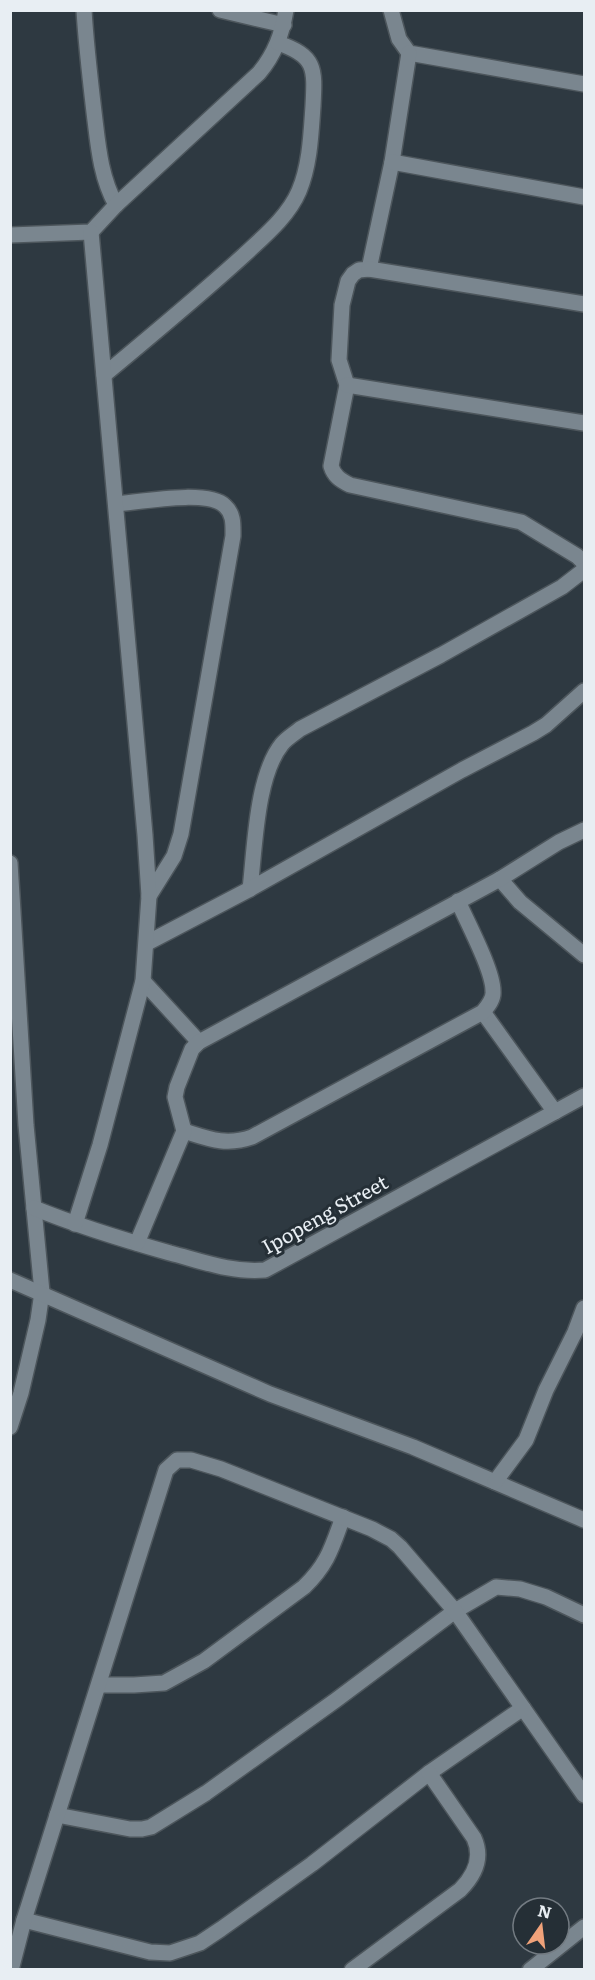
<svg xmlns="http://www.w3.org/2000/svg" width="595" height="1980" font-family="Literata,serif">
	<style>
		.lines { fill: none; stroke-linecap: round; stroke-linejoin: round }
		.minor-casing { stroke: #4d565c; stroke-width: 18 }
		.minor { stroke: #7a868f; stroke-width: 15 }
		.labels { text-anchor: middle; dominant-baseline: central; stroke-width: 6; stroke-linejoin: round; paint-order: stroke }
		.street-label { font-size: 20px; fill: #e8eef3; stroke: #252f36 }
	</style>
	<rect width="100%" height="100%" fill="#2e3941"/>
	<g class="lines">
		<g class="minor-casing">
			<g id="minor">
				<path d="M84,10C86,44 90,78 94,112C98,144 100,176 116,205"/>
				<path d="M220,10L284,25"/>
				<path d="M391,10L399,39L409,53L584,84"/>
				<path d="M409,53L392,162L369,269L359,270L353,274L348,281L342,305L339,360L347,385L331,466C334,476 340,480 350,485L521,522L577,556L584,563"/>
				<path d="M392,162L584,197"/>
				<path d="M10,235L91,232L116,205L259,73C275,54 282,34 286,10"/>
				<path d="M369,269L584,304"/>
				<path d="M104,375C151,336 198,297 243,256C263,237 288,217 299,191C310,165 311,134 313,106C315,68 316,56 278,43"/>
				<path d="M347,385L584,423"/>
				<path d="M116,504C140,502 208,489 225,506C234,514 233,525 233,536L181,834L174,856L149,896"/>
				<path d="M10,863L26,1125L42,1292L38,1320L21,1393L10,1427"/>
				<path d="M500,879L520,902L584,955"/>
				<path d="M250,889C255,848 256,776 282,744C287,738 294,734 300,729L441,655L562,587L584,570"/>
				<path d="M147,943L250,889L462,770L533,733L546,725L584,691"/>
				<path d="M143,981L199,1042"/>
				<path d="M483,1012L555,1112"/>
				<path d="M184,1131C209,1139 226,1146 252,1137L483,1012C488,1006 494,999 493,991C493,970 467,922 458,901"/>
				<path d="M34,1208C78,1226 124,1240 170,1253C201,1261 232,1273 265,1270L584,1096"/>
				<path d="M75,1224L100,1145L143,981L149,896L145,835L91,232"/>
				<path d="M137,1243L184,1131L175,1097L177,1087L192,1049L199,1042L500,879L559,842L584,830"/>
				<path d="M10,1280L270,1394L413,1447L584,1520"/>
				<path d="M495,1482L526,1440L546,1390L575,1332L584,1308"/>
				<path d="M99,1685H134L164,1683L204,1661L304,1587C328,1564 332,1547 343,1517"/>
				<path d="M57,1815L130,1829H142L151,1827L206,1793L336,1700L455,1611L496,1587L520,1589L546,1597L584,1615"/>
				<path d="M24,1920L150,1952L170,1953L200,1943L221,1929L312,1864L429,1773L523,1708"/>
				<path d="M11,1970L24,1920L166,1470L177,1460H191L221,1469L372,1529L391,1539L400,1547L455,1611L584,1795"/>
				<path d="M352,1970L460,1890C475,1875 483,1858 474,1838L429,1773"/>
				<path d="M530,1970L584,1927"/>
			</g>
		</g>
		<use href="#minor" class="minor"/>
	</g>
	<g class="labels">
		<g class="street-label">
			<text transform="translate(324 1213) rotate(-29)">Ipopeng Street</text>
		</g>
	</g>
	<rect width="595" height="1980" fill="none" stroke="#e8eef3" stroke-width="24"/>
	<g transform="translate(541 1926) rotate(14)"><circle r="28" fill="#252f36" stroke="#737b82" stroke-width="1.5"/>
	<path d="M0-4.5L10 22L0 15L-10 22Z" fill="#f0a27a"/>
	<text y="-9" font-size="16" font-weight="bold" text-anchor="middle" fill="#e8eef3">N</text>
	</g>
</svg>
